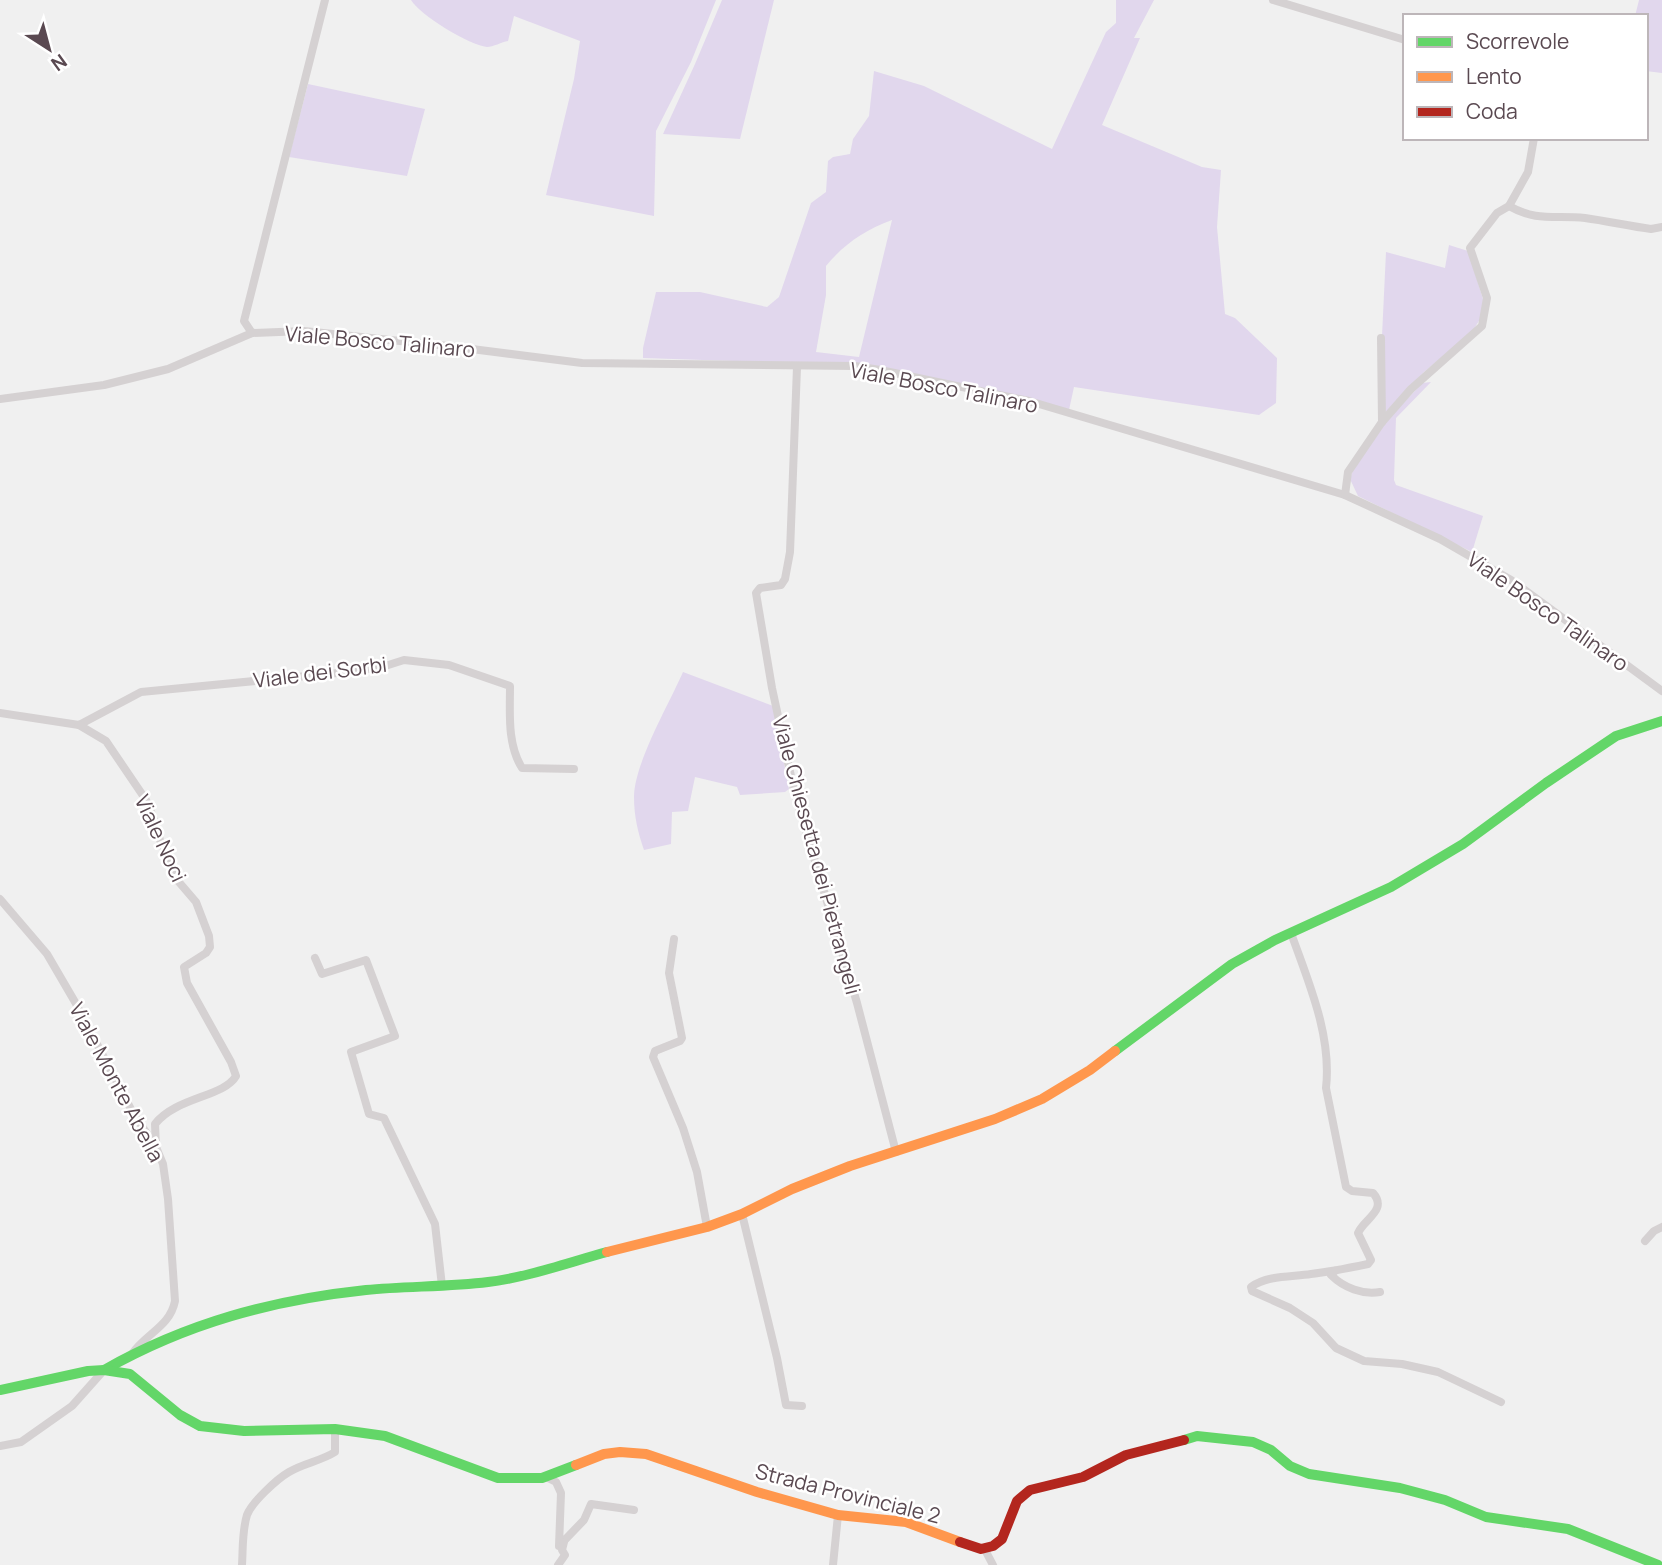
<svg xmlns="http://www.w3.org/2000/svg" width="1662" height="1565" font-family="Manrope,sans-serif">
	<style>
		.green { fill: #e1d7ed; fill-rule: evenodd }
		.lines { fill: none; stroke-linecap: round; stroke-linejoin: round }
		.street { stroke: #d5d1d2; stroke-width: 8 }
		.fast { stroke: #63d668; stroke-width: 10 }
		.slow { stroke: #ff974d; stroke-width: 10 }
		.jam { stroke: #b3261e; stroke-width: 10 }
		.labels { text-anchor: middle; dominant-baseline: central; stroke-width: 5; stroke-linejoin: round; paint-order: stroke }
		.street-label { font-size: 21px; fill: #5a4951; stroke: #fff }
	</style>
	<rect width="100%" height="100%" fill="#f0f0f0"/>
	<g class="green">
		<path d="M411,0H716L691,62L656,131L654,216L546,195L574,79L580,41L514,16L508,41C502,42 493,47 487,47C469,45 420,15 411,0Z"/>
		<path d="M722,0H774L740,139L663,134L695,64Z"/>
		<path d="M1116,0H1154L1134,38H1140L1102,125L1202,167L1221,170L1217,227L1225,314L1235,318L1277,358L1276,403L1259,415L1074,387L1069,410L857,365L643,358V348L656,292H700L767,307L779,297L811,203L826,192L828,161L833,157L850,154L853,139L869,116L874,71L924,86L1052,149L1106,32L1116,23ZM892,220L859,357L816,352L826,295V266C844,244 865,230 892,220Z"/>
		<path d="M1639,0H1662V73L1646,71V16H1635Z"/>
		<path d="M308,84L425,109L407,176L289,157Z"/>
		<path d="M1449,245L1468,251L1483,299L1482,316L1472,332L1424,372L1385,413L1382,336L1386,252L1445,268Z"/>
		<path d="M1431,382L1396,418L1394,480L1396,485L1483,516L1472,552L1358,496L1350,479C1361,444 1398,410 1422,383Z"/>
		<path d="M683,672L773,706L789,789L785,792L740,795L737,787L695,777L688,811L672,812L671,844L644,850C638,833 634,816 634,797C634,764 669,704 683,672Z"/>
	</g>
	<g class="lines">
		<g class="street">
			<path d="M1273,0L1405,40"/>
			<path d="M1509,206C1537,222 1555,215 1585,218C1607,221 1629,226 1651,229L1662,227"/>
			<path d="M252,333L244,321L325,0"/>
			<path d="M1381,338L1382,422"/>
			<path d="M797,367L790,552L785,579L781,585L760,588L756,593L772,688L794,790L857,1003L896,1152"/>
			<path d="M0,399L104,385L168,369L252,333L304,331L448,346L582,363L855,366L880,370L1029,401L1345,495L1440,539L1511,580L1662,691"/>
			<path d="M1345,495L1348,472L1382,422L1411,389L1482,326L1487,298L1470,248L1497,213L1509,206L1528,172L1534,138"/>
			<path d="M0,713L79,725L141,692L348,672L382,667L404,660L449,665L510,686C510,713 507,744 522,768L574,769"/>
			<path d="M79,725L106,741L146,800L154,819L160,840L178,881L196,902L209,936L210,947L206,953L184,967L187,983L231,1062L236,1076C224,1097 176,1097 155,1124L156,1147"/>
			<path d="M0,899L47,954L75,1002L133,1113L156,1147L163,1164L168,1199L175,1301C170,1327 145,1334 132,1354"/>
			<path d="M1291,933C1308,981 1332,1035 1326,1088L1346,1187L1352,1191L1373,1193C1388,1210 1364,1219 1358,1233L1371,1260L1368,1264C1349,1268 1330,1272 1311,1274C1292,1277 1268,1275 1251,1287L1252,1291L1290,1308L1313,1323L1336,1348L1364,1361L1402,1364L1438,1372L1501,1402"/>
			<path d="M674,939L669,973L682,1038L680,1041L655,1051L653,1057L683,1128L697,1172L707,1227"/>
			<path d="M315,958L322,974L366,960L395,1036L351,1052L369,1114L384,1118L435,1224L442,1286"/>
			<path d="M742,1214L777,1358L786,1405L802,1406"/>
			<path d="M1645,1241L1654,1231L1662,1227"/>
			<path d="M1335,1271L1331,1275C1344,1288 1363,1295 1380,1292"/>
			<path d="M0,1446L21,1442L72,1406L104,1370"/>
			<path d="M546,1477L556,1482L561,1493L559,1546L584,1520L591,1504L634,1510"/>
			<path d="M984,1548L993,1565"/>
			<path d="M242,1565C243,1549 242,1531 247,1515C252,1502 277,1479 289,1472C304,1463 321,1461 335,1452V1429"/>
			<path d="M558,1565L565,1555L562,1550L564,1542"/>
			<path d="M833,1565L838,1515"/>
		</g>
		<g class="fast">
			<path d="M1115,1051L1232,964L1275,940L1391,887L1463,844L1546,783L1616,736L1662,721"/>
			<path d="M104,1370C187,1323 272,1300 366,1290C407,1286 448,1287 488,1282C525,1278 570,1262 607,1252"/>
			<path d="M0,1390L88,1371L104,1370L130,1374L180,1415L200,1426L244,1431L335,1429L385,1436L498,1478H542L576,1465"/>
			<path d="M1184,1440L1197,1436L1253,1442L1271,1450L1290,1466L1309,1474L1400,1488L1445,1500L1486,1517L1568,1529L1658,1565"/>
		</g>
		<g class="slow">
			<path d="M607,1252L707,1227L742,1214L792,1189L850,1166L995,1119L1042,1099L1090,1070L1115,1051"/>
			<path d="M576,1465L604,1454L620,1452L646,1454L757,1492L838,1515L906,1522L960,1542"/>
		</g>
		<path class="jam" d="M960,1542L981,1549L993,1546L1002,1539L1017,1501L1030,1490L1083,1477L1126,1455L1184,1440"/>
	</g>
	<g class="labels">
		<g class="street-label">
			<text transform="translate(380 341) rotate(5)">Viale Bosco Talinaro</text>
			<text transform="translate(944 387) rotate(11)">Viale Bosco Talinaro</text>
			<text transform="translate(1548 611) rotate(35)">Viale Bosco Talinaro</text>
			<text transform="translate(320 672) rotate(-7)">Viale dei Sorbi</text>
			<text transform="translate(161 838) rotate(65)">Viale Noci</text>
			<text transform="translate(817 855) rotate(75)">Viale Chiesetta dei Pietrangeli</text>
			<text transform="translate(117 1082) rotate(62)">Viale Monte Abella</text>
			<text transform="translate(848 1493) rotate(14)">Strada Provinciale 2</text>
		</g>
	</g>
	<rect x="1403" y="14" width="245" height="126" fill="#ffffff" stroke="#bdb6b9" stroke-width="2"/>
	<rect x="1417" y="37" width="35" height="10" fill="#63d668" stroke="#bdb6b9" stroke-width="2"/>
	<text x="1466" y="49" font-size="21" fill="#5a4951">Scorrevole</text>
	<rect x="1417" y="72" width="35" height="10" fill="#ff974d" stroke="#bdb6b9" stroke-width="2"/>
	<text x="1466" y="84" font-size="21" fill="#5a4951">Lento</text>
	<rect x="1417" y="107" width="35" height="10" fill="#b3261e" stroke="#bdb6b9" stroke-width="2"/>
	<text x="1466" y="119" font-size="21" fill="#5a4951">Coda</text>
	<g transform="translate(49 49) rotate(144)" stroke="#ffffff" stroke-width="5" paint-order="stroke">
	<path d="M0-5L12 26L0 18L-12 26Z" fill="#5a4951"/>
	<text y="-10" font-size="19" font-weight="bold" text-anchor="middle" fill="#5a4951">N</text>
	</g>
</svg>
